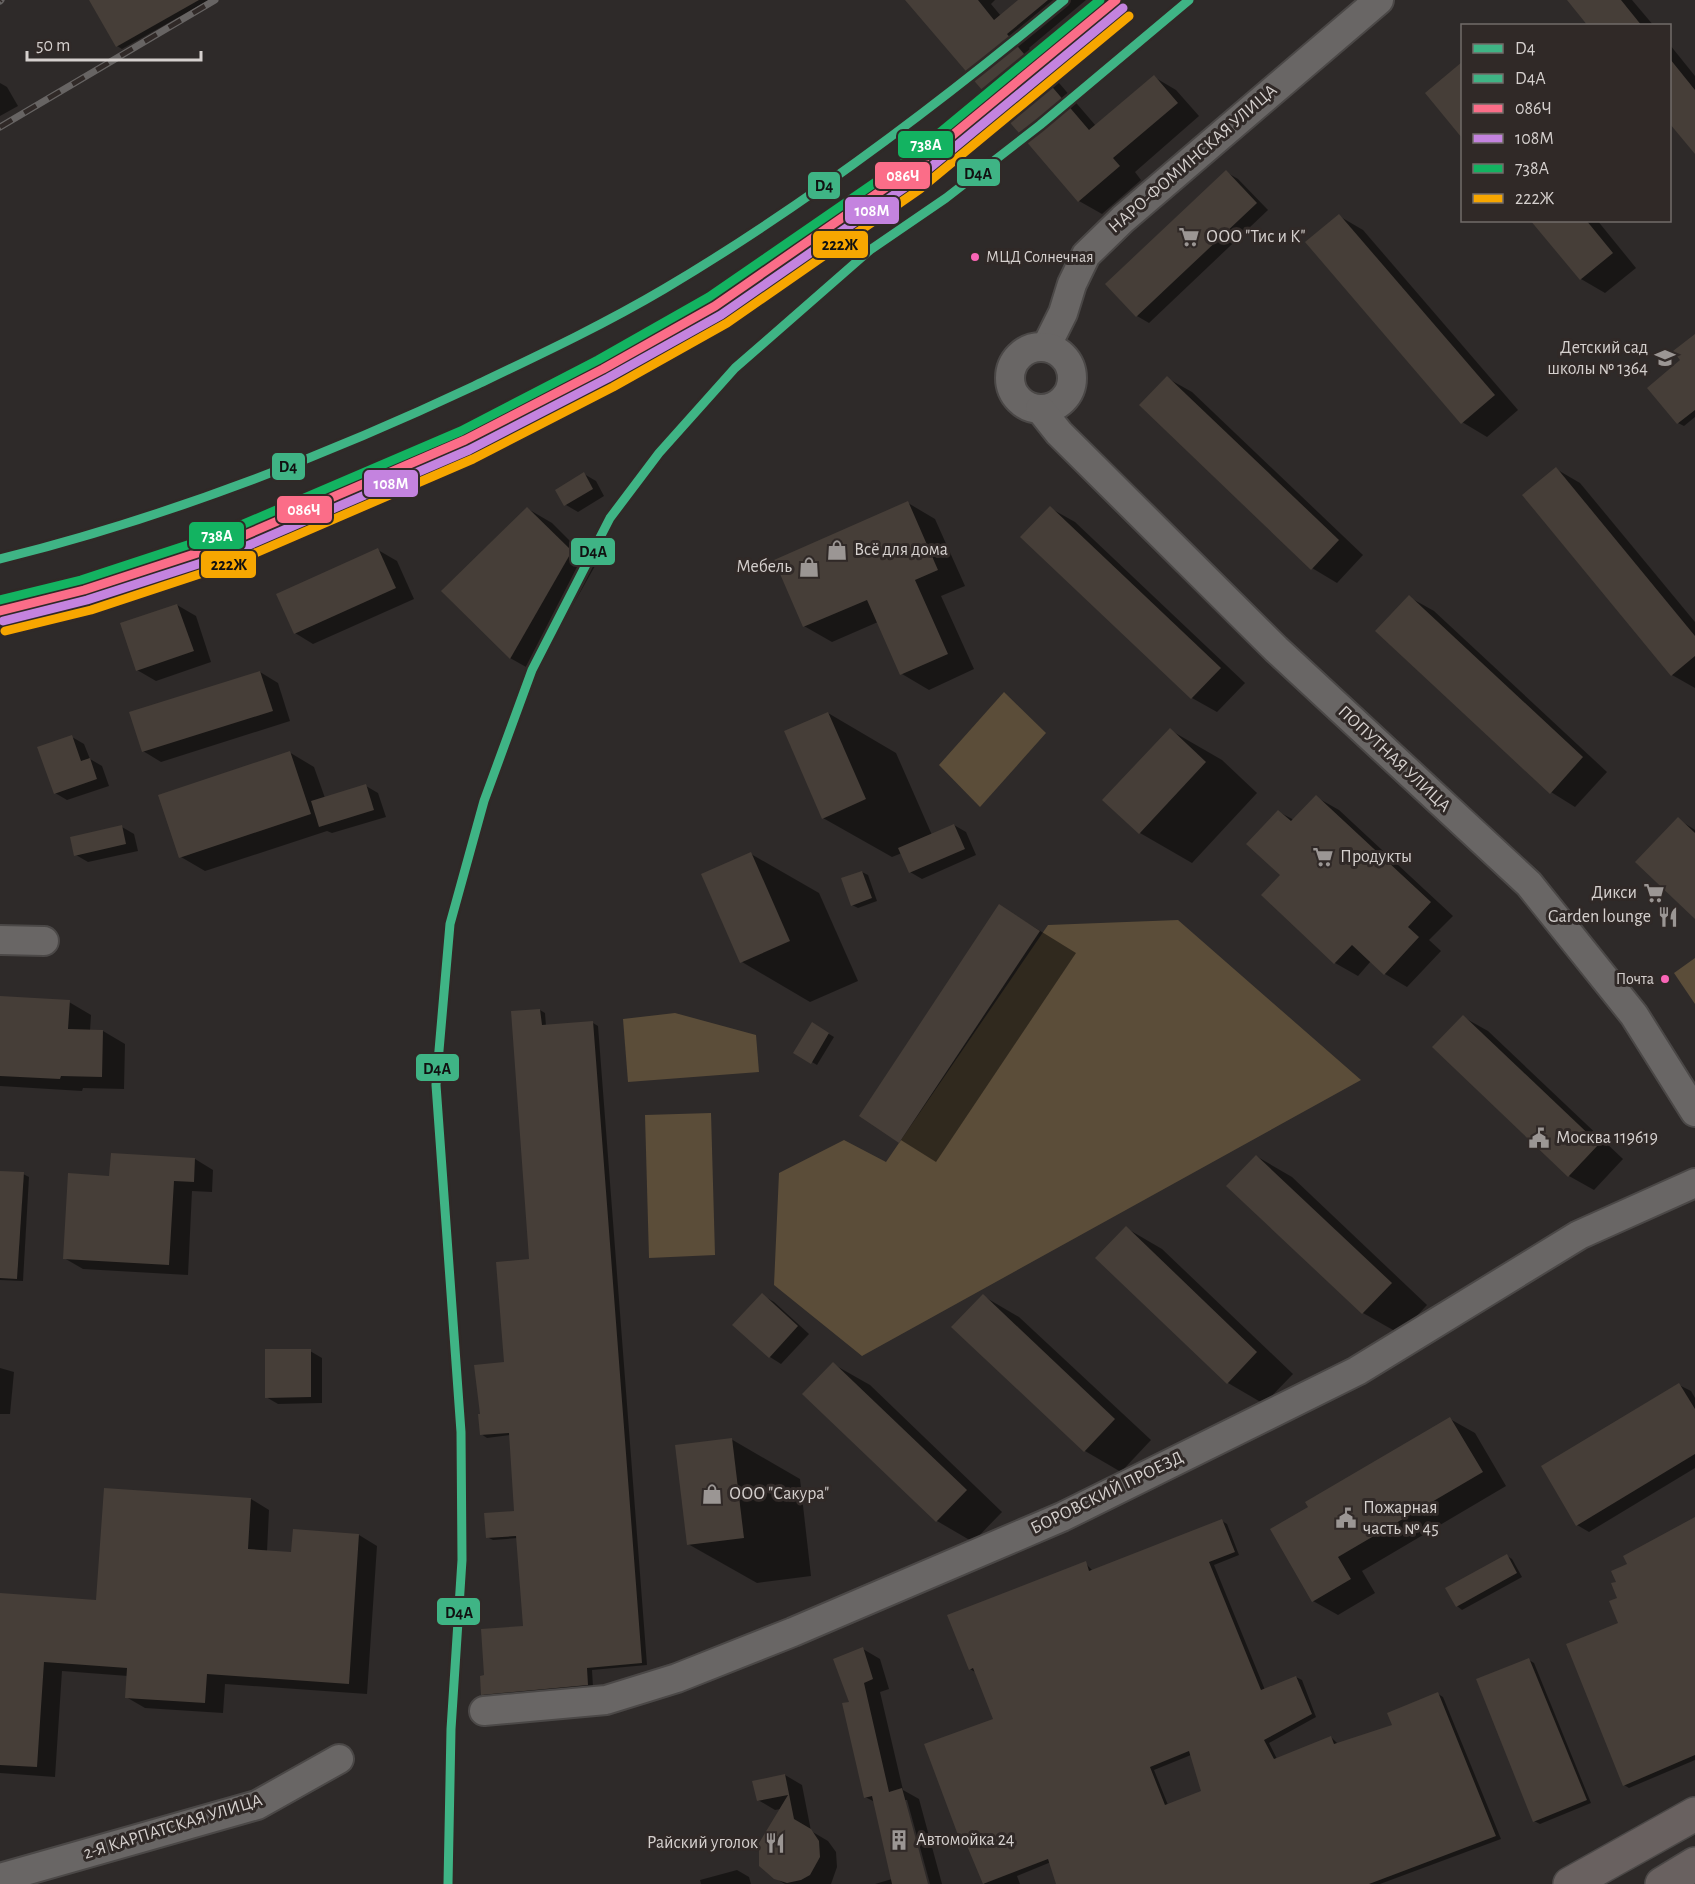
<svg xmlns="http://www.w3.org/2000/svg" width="1695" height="1884" font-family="'Alegreya Sans',sans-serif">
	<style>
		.green { fill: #5b4d39 }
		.shadow { fill: #0007; fill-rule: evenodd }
		.building { fill: #463e38; fill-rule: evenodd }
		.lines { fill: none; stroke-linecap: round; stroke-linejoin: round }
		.minor-casing { stroke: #4b4847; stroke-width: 32 }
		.major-casing { stroke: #4b4847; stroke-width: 36 }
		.minor { stroke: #696665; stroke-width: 28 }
		.major { stroke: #696160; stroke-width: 33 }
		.rail-casing { stroke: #676463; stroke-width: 7 }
		.rail { stroke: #302927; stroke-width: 4.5; stroke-dasharray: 14; stroke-linecap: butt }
		.rail-1-casing { stroke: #302927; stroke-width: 14 }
		.rail-2-casing { stroke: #302927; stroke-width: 14 }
		.rail-3-casing { stroke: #302927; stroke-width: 14 }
		.rail-4-casing { stroke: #302927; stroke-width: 14 }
		.rail-5-casing { stroke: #302927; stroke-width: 14 }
		.rail-6-casing { stroke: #302927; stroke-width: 14 }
		.rail-1 { stroke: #3fb485; stroke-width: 9 }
		.rail-2 { stroke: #3fb485; stroke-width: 9 }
		.rail-3 { stroke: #fb6d88; stroke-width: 9 }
		.rail-4 { stroke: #c483df; stroke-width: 9 }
		.rail-5 { stroke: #13b361; stroke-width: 9 }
		.rail-6 { stroke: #f7a600; stroke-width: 9 }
		.bus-dot { fill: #fa66b7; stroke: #302927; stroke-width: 2 }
		.labels { text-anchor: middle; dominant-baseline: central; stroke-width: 6; stroke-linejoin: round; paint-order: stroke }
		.bus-label { font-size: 16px; fill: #d5d0ce; stroke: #302927; text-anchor: start }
		.street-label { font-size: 18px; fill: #d5d0ce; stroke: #302927 }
		.poi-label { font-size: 18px; fill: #d5d0ce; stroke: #302927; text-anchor: start }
		.line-badge { stroke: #302927; stroke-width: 2 }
		.badge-label { font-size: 16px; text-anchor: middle; font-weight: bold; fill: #fff }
		.pale-badge-label { font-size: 16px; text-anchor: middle; font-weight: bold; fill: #111 }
	</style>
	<rect width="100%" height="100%" fill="#2e2a29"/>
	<g class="green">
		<path d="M1004,692L1046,733L980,807L939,765Z"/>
		<path d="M1178,920L1361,1080L862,1356L774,1285L779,1173L844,1140L886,1162L1048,925Z"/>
		<path d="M1695,958V1004L1674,973Z"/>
		<path d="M675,1013L756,1035L759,1072L628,1082L623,1019Z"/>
		<path d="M711,1113L715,1255L649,1258L645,1115Z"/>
	</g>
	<g class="shadow">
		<path d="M91,0H209L122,49L117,46Z"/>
		<path d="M907,0H995L991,4L1001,16L1020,0H1086L1029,48L1096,126L1154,77L1176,90L1199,116L1135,172L1141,180L1102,214L1079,201Z"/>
		<path d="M1569,0H1632L1654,26H1590Z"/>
		<path d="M1670,45L1695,76V152L1670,121Z"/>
		<path d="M1458,68L1462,70V136L1427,93Z"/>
		<path d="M0,83L7,87L18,106L0,116Z"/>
		<path d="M1226,172L1238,179L1268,210L1149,323L1137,316Z"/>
		<path d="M1339,216L1363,230L1518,410L1487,437L1462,422Z"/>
		<path d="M1532,220H1597L1636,268L1605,293L1581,279Z"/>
		<path d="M1695,336V417L1684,426L1678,423L1683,360Z"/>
		<path d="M1167,378L1192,392L1363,555L1337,583L1312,568Z"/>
		<path d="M1556,469L1580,483L1695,622V688L1672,675Z"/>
		<path d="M584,474L596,481L604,496L578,512L566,505Z"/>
		<path d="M908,503L935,519L965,586L941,596L974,669L929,690L902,674L878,622L832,642L804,626Z"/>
		<path d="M1050,508L1075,522L1245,683L1217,712L1192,698L1022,537Z"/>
		<path d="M528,509L552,523L595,566L535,672L510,658Z"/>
		<path d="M378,550L397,561L414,599L313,644L295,633Z"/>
		<path d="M1409,597L1434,611L1607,772L1575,807L1551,792Z"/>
		<path d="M177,605L196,616L211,662L156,681L137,670Z"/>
		<path d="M260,672L278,683L290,721L161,762L143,751Z"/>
		<path d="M828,713L896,753L932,835L954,825L966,832L976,855L922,879L910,872L902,853L892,857L823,818Z"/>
		<path d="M1170,730L1222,760L1257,793L1192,863L1140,833Z"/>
		<path d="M72,737L84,744L90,759L102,766L109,786L67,800L55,793Z"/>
		<path d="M289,752L314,767L325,798L366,786L378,793L386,817L332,833L327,831L205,871L181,857Z"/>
		<path d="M1316,797L1339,810L1453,916L1429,940L1441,951L1407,987L1385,974L1371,961L1358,976L1335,963L1282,875L1279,812L1294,820Z"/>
		<path d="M1678,819L1695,830V917Z"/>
		<path d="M122,827L134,834L138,851L88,862L76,855Z"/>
		<path d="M751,854L819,893L858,981L810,1002L742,962L703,875Z"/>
		<path d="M862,872L868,875L877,901L858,908L852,905Z"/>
		<path d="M1000,906L1076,953L936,1162L861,1115Z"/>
		<path d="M0,997L69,1002L91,1015L90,1031H103L125,1044L124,1089L83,1088L82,1091L0,1086Z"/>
		<path d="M540,1010L545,1013L546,1026L593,1023L598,1026L647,1665L592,1670L593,1687L488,1697L483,1694L524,1628L518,1538L493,1540L487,1537L516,1512L510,1435L487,1438L481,1434L505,1363L531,1261Z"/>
		<path d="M1463,1017L1488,1031L1623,1159L1594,1190L1569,1176L1434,1047Z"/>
		<path d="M812,1024L834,1037L817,1065L795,1052Z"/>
		<path d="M1256,1156L1292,1177L1427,1305L1400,1334L1363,1313L1228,1186Z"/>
		<path d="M195,1159L213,1170L212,1192L192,1191L188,1275L83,1269L64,1258L111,1177Z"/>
		<path d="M0,1173L23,1174L29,1177L23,1281L0,1280Z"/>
		<path d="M1126,1228L1162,1249L1293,1374L1264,1404L1228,1383Z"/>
		<path d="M762,1295L774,1302L809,1334L781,1364L770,1357Z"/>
		<path d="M983,1296L1019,1317L1151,1440L1121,1472L1085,1451Z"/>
		<path d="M310,1351L322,1358V1403L278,1404L266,1397Z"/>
		<path d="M833,1364L870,1385L1002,1512L973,1542L937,1521Z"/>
		<path d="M0,1368L14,1372L10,1414H0Z"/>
		<path d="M1679,1385L1691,1391L1695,1398V1468L1589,1532L1577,1525Z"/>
		<path d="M1450,1419L1475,1433L1506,1486L1362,1571L1375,1593L1338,1615L1313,1601L1272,1530Z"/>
		<path d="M731,1439L800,1479L811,1576L757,1583L688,1544Z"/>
		<path d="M105,1489L251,1499L269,1510L267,1552L292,1554L359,1535L377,1546L367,1694L225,1684L223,1713L145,1708L126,1697L128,1676L62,1671L55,1777L0,1773V1594L97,1601Z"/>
		<path d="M1222,1521L1227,1524L1239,1555L1214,1565L1265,1690L1296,1677L1302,1680L1316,1717L1269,1743L1277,1759L1331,1737L1338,1744L1394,1726L1438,1694L1443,1697L1501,1839L1380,1884H1057L1051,1862L1017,1876L1020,1884H984L969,1845L964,1843L973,1840L962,1842L995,1720L975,1672L970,1669L1085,1563L1093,1571ZM1191,1755L1203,1792L1168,1805L1154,1770Z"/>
		<path d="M1507,1556L1512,1559L1522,1577L1462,1610L1457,1606Z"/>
		<path d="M1695,1582V1760L1629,1788L1624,1785L1620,1624Z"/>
		<path d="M863,1649L880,1659L889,1689L880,1692L903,1790L919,1799L942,1884H930L907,1800H904L927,1884H875L892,1879L875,1802L865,1797L851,1703Z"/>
		<path d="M1529,1660L1534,1663L1591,1803L1540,1824L1534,1821Z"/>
		<path d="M785,1775L802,1785L811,1831L828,1841L836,1852L837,1867L831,1884H785L775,1878L781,1809L775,1810L758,1800Z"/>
		<path d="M737,1870L749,1877L751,1884H701L700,1880Z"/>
	</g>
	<g class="building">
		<path d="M89,0H199L116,47Z"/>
		<path d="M905,0H978L994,20L1018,0H1048L1007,34L1089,130L1154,75L1178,103L1113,158L1120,166L1078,202Z"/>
		<path d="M1567,0H1621L1642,26H1588Z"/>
		<path d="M1670,59L1695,90V154L1670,124Z"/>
		<path d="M1462,62V138L1425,93Z"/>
		<path d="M1226,170L1257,203L1136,317L1105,284Z"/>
		<path d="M1339,214L1495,395L1461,424L1305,242Z"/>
		<path d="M1530,220H1586L1613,253L1580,280Z"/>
		<path d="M1695,334V410L1677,424L1647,388L1680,360L1673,351Z"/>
		<path d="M1167,376L1339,540L1311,570L1139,405Z"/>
		<path d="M1556,467L1695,636V656L1671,676L1522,495Z"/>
		<path d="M584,472L593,489L564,506L555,490Z"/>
		<path d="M908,501L938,570L915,580L948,654L900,675L867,600L803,627L774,560Z"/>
		<path d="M1050,506L1221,668L1191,699L1020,537Z"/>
		<path d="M527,507L572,551L510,659L441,591Z"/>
		<path d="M378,548L396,588L294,634L276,594Z"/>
		<path d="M1409,595L1583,757L1550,794L1375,631Z"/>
		<path d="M177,604L194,651L136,671L120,623Z"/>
		<path d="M260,671L273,711L142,752L129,712Z"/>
		<path d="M828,712L866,799L822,819L784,731Z"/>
		<path d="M1170,728L1206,762L1139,834L1102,800Z"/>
		<path d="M72,735L81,761L90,758L97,779L54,794L37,747Z"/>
		<path d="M290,751L311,814L179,858L158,795Z"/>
		<path d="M366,784L374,810L319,827L311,801Z"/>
		<path d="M1316,795L1431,902L1408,927L1419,937L1384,975L1352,945L1334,964L1261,895L1280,875L1246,844L1278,810L1291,821Z"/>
		<path d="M1678,817L1695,833V919L1635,862Z"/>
		<path d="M954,824L965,849L909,873L898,848Z"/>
		<path d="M122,825L126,844L74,856L70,837Z"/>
		<path d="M751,852L790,941L740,963L701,874Z"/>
		<path d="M862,871L872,898L851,906L841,878Z"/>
		<path d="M999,904L1040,931L899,1143L859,1116Z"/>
		<path d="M0,996L70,1000L68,1029L103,1030L102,1077L61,1076L60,1079L0,1076Z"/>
		<path d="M540,1009L542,1025L593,1021L642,1663L587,1668L588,1685L481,1695L480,1676L484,1675L481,1629L523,1626L516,1536L486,1538L484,1513L514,1511L509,1433L480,1435L478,1414H480L474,1365L504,1362L496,1262L529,1259L511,1011Z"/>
		<path d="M1463,1015L1599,1144L1568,1177L1432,1047Z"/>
		<path d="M812,1022L829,1033L811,1064L793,1053Z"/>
		<path d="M111,1153L195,1158L194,1182L174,1181L169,1265L63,1259L68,1173L109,1176Z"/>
		<path d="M1256,1155L1392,1283L1362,1314L1226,1186Z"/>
		<path d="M0,1171L24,1172L17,1279L0,1278Z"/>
		<path d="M1126,1226L1257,1352L1227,1384L1095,1258Z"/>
		<path d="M762,1293L798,1326L769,1358L732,1325Z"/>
		<path d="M983,1294L1115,1419L1084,1452L951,1327Z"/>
		<path d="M265,1349H311V1397L265,1398Z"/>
		<path d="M833,1362L967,1490L936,1522L802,1394Z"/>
		<path d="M1679,1383L1695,1409V1454L1576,1526L1541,1466Z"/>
		<path d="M1450,1417L1483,1472L1338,1557L1351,1579L1312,1602L1270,1529L1308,1507L1305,1502Z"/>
		<path d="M732,1438L744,1538L687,1545L675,1445Z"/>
		<path d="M104,1488L251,1498L248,1549L291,1552L293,1529L359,1534L349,1684L207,1674L205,1703L125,1698L127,1668L44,1662L37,1767L0,1765V1593L96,1600Z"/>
		<path d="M1695,1517V1755L1623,1786L1566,1644L1618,1623L1609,1601L1617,1598L1611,1583L1616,1582L1611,1571L1627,1564L1623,1556Z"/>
		<path d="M1222,1519L1235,1552L1209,1562L1261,1690L1296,1676L1312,1714L1264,1740L1274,1759L1331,1736L1334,1744L1392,1725L1387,1713L1438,1692L1496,1836L1369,1884H1056L1048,1859L983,1884L965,1841L961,1843L924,1744L993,1719L973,1668L969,1670L947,1615L1086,1561L1089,1571ZM1189,1751L1201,1791L1165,1805L1150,1767Z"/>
		<path d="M1507,1554L1517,1573L1456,1607L1445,1588Z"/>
		<path d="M863,1647L873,1679L864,1683L889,1792L902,1788L928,1884H892L872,1796L864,1798L842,1703L849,1702L833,1659Z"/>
		<path d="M1529,1658L1587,1800L1533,1822L1476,1679Z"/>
		<path d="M785,1774L794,1819L811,1829L819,1841L820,1857L810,1875L801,1880L787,1883L774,1879L759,1866V1843L788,1795L757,1801L752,1781Z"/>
	</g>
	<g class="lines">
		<g class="minor-casing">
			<g id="minor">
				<path d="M1046,347L1063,313L1072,284L1086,255L1123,219L1379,0"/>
				<circle cx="1041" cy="378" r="31"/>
				<path d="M1040,409L1059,433L1276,649L1529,884L1634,1015L1695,1112"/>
				<path d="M0,940L44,941"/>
				<path d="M484,1711L606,1700L677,1678L793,1632L1062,1517L1357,1371L1579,1235L1695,1183"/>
				<path d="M0,1878L257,1805L339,1759"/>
			</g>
		</g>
		<g class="major-casing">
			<g id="major">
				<path d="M1570,1884L1695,1814"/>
				<path d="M1662,1884L1695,1864"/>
			</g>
		</g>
		<use href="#minor" class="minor"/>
		<use href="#major" class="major"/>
		<g class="rail-casing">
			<g id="rail">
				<path d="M0,1L1,0"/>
				<path d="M0,127L215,0"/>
			</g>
		</g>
		<use href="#rail" class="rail"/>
		<g class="rail-1-casing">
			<path id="rail-1" d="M0,559C165,518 321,458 474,386C539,355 603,325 664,289C806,205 938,105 1064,0"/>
		</g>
		<g class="rail-2-casing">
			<path id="rail-2" d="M448,1884L451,1729L462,1560L461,1432L436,1085L450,924L484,801L532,670L610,518L659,453L735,368L870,250L946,198L1040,125L1189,0"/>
		</g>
		<g class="rail-3-casing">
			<path id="rail-3" d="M0,611L84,590L222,545L465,440L603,369L715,306L908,172L1116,0"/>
		</g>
		<g class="rail-4-casing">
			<path id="rail-4" d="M3,621L87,600L226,555L469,450L608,378L721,315L914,181L1123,8"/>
		</g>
		<g class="rail-5-casing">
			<path id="rail-5" d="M0,600L81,580L218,535L461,431L598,360L709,297L902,164L1100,0"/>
		</g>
		<g class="rail-6-casing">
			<path id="rail-6" d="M5,631L91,610L230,564L473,459L613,387L727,323L920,189L1129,16"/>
		</g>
		<use href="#rail-1" class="rail-1"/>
		<use href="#rail-2" class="rail-2"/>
		<use href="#rail-3" class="rail-3"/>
		<use href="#rail-4" class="rail-4"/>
		<use href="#rail-5" class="rail-5"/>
		<use href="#rail-6" class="rail-6"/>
	</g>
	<defs>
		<g id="supermarket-bare" transform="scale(1.62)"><path d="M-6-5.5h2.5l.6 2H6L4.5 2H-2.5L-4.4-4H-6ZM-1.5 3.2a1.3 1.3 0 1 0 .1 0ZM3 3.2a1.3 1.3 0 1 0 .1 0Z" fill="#9b9694" stroke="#302927" stroke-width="2.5" paint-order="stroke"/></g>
		<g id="school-bare" transform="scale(1.62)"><path d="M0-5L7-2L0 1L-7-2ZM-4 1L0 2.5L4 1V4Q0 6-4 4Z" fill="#9b9694" stroke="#302927" stroke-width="2.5" paint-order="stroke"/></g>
		<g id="shop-bare" transform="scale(1.62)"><path d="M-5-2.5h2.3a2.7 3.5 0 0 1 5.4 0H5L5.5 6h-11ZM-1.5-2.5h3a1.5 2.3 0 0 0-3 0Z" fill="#9b9694" stroke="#302927" stroke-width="2.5" paint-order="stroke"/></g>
		<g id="restaurant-bare" transform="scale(1.62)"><path d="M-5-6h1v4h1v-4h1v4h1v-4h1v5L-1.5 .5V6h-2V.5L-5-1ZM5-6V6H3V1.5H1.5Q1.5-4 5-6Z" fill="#9b9694" stroke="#302927" stroke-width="2.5" paint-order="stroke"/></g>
		<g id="civic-bare" transform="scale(1.62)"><path d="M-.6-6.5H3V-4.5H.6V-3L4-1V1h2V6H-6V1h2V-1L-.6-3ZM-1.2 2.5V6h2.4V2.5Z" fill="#9b9694" stroke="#302927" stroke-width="2.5" paint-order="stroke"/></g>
		<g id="building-bare" transform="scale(1.62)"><path d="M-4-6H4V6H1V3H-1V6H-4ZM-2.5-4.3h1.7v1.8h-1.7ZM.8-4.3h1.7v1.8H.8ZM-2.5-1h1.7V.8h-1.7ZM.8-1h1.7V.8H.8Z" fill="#9b9694" stroke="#302927" stroke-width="2.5" paint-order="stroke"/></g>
	</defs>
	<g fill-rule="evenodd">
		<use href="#supermarket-bare" x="1189" y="237"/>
		<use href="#school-bare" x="1665" y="358"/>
		<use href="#shop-bare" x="837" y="550"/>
		<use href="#shop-bare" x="809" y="567"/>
		<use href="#supermarket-bare" x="1323" y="857"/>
		<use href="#supermarket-bare" x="1654" y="893"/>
		<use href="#restaurant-bare" x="1668" y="917"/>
		<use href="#civic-bare" x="1539" y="1138"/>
		<use href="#shop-bare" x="712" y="1494"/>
		<use href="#civic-bare" x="1346" y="1518"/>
		<use href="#building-bare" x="899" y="1840"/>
		<use href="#restaurant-bare" x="775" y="1843"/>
	</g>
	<g class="bus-dot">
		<circle cx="975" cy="257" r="5"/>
		<circle cx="1665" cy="979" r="5"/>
	</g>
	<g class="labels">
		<g class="bus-label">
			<text x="986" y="257">МЦД Солнечная</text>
			<text x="1654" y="979" text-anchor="end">Почта</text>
		</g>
		<g class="street-label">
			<text transform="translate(1193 159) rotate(-41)">НАРО-ФОМИНСКАЯ УЛИЦА</text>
			<text transform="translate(1394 759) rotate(43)">ПОПУТНАЯ УЛИЦА</text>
			<text transform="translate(1107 1493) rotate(-26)">БОРОВСКИЙ ПРОЕЗД</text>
			<text transform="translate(173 1827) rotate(-17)">2-Я КАРПАТСКАЯ УЛИЦА</text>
		</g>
		<g class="poi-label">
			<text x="1206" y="237">ООО "Тис и К"</text>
			<text x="1648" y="348" text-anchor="end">Детский сад<tspan x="1648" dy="21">школы № 1364</tspan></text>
			<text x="854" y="550">Всё для дома</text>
			<text x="792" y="567" text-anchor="end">Мебель</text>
			<text x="1340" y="857">Продукты</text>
			<text x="1637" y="893" text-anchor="end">Дикси</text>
			<text x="1651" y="917" text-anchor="end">Garden lounge</text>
			<text x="1556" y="1138">Москва 119619</text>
			<text x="729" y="1494">ООО "Сакура"</text>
			<text x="1363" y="1508">Пожарная<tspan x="1363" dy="21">часть № 45</tspan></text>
			<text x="916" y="1840">Автомойка 24</text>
			<text x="758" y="1843" text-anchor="end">Райский уголок</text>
		</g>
	</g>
	<g class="line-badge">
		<rect x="897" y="130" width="57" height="29" rx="6" fill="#13b361"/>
		<rect x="956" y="158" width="45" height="29" rx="6" fill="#3fb485"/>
		<rect x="874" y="161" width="57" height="29" rx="6" fill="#fb6d88"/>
		<rect x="807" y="171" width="34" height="29" rx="6" fill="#3fb485"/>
		<rect x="844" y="196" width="56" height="29" rx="6" fill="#c483df"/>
		<rect x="812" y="230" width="57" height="29" rx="6" fill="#f7a600"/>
		<rect x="271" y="452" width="35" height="29" rx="6" fill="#3fb485"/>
		<rect x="363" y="469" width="56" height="29" rx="6" fill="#c483df"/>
		<rect x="276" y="495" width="57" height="29" rx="6" fill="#fb6d88"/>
		<rect x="188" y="521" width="57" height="29" rx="6" fill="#13b361"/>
		<rect x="570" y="537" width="46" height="29" rx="6" fill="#3fb485"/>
		<rect x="200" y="550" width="57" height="29" rx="6" fill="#f7a600"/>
		<rect x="415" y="1053" width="45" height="29" rx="6" fill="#3fb485"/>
		<rect x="436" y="1597" width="45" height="29" rx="6" fill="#3fb485"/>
	</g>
	<g class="badge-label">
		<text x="926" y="150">738А</text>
		<text x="903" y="181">086Ч</text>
		<text x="872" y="216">108М</text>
		<text x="391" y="489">108М</text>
		<text x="304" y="515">086Ч</text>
		<text x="217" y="541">738А</text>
	</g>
	<g class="pale-badge-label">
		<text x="978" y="179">D4А</text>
		<text x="824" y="191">D4</text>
		<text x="840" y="250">222Ж</text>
		<text x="288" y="472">D4</text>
		<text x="593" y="557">D4А</text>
		<text x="229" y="570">222Ж</text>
		<text x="437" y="1074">D4А</text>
		<text x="459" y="1618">D4А</text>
	</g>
	<rect x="1461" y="24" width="210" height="198" fill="#302927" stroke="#726c6a" stroke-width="1.5"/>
	<rect x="1473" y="44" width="30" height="9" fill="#3fb485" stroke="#726c6a" stroke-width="1.5"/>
	<text x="1515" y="54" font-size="18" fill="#d5d0ce">D4</text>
	<rect x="1473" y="74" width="30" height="9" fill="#3fb485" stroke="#726c6a" stroke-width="1.5"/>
	<text x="1515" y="84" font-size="18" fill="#d5d0ce">D4А</text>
	<rect x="1473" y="104" width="30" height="9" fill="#fb6d88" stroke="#726c6a" stroke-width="1.5"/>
	<text x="1515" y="114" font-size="18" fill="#d5d0ce">086Ч</text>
	<rect x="1473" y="134" width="30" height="9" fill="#c483df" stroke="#726c6a" stroke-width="1.5"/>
	<text x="1515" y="144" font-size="18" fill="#d5d0ce">108М</text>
	<rect x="1473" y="164" width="30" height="9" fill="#13b361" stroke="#726c6a" stroke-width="1.5"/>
	<text x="1515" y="174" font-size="18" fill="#d5d0ce">738А</text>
	<rect x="1473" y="194" width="30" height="9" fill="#f7a600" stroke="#726c6a" stroke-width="1.5"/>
	<text x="1515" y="204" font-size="18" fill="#d5d0ce">222Ж</text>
	<path d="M27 51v9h174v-9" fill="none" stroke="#d5d0ce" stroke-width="3"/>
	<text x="36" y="51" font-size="18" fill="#d5d0ce" stroke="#302927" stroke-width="4.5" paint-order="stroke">50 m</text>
</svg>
